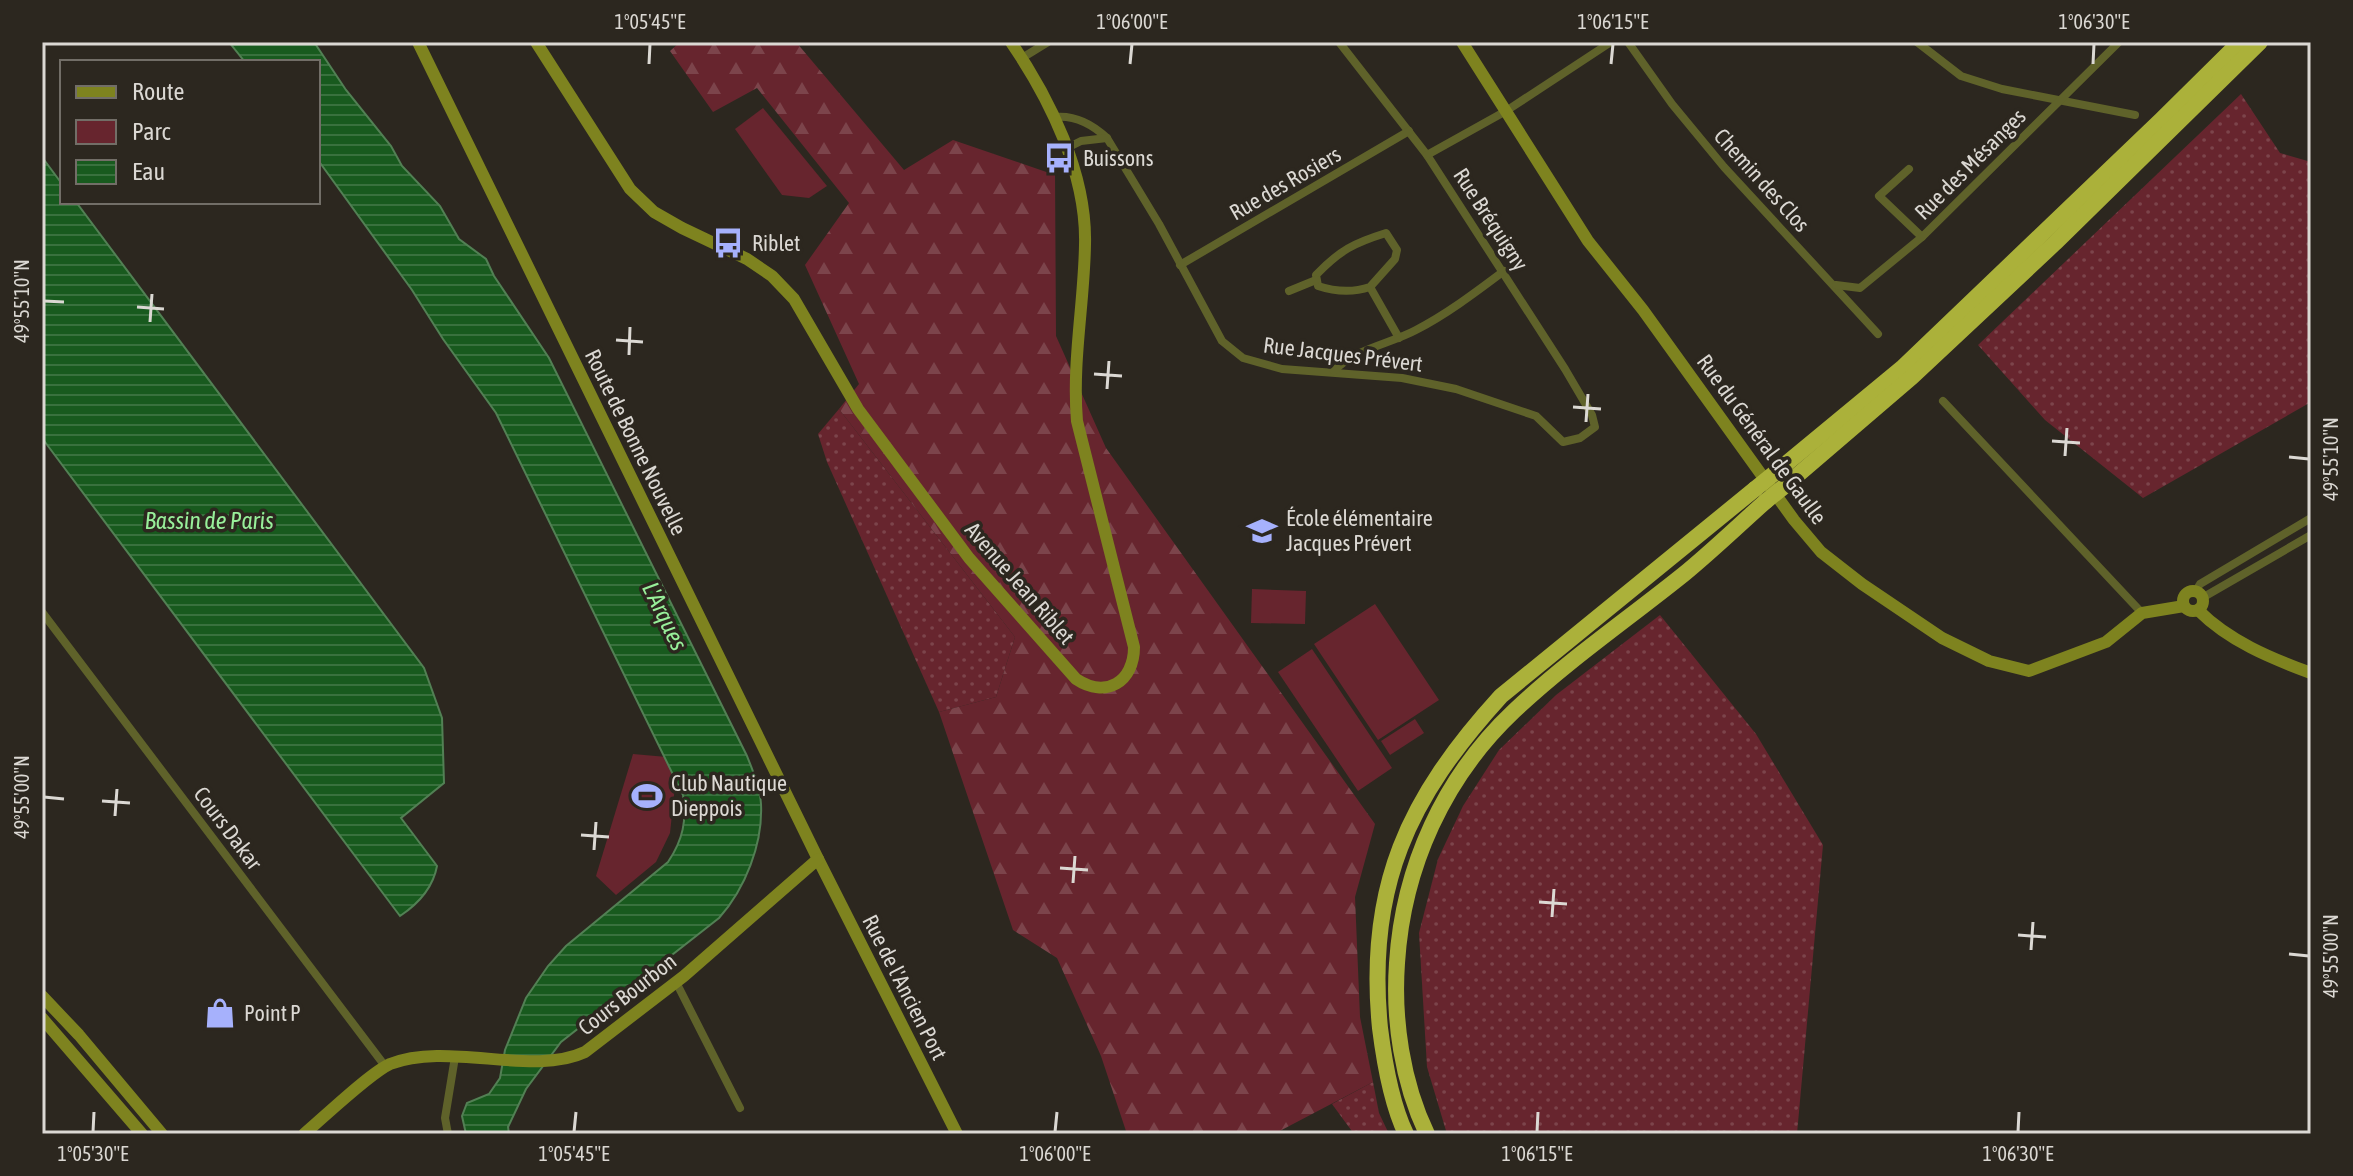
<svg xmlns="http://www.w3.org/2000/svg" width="2353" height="1176" font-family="'Asap Condensed',sans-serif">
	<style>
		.green { fill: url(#green-dots) }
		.forest { fill: url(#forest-firs) }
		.pitch { fill: #67252e }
		.water { fill: url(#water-rules); stroke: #528054; stroke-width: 2 }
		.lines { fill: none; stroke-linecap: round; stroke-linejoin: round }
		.street { stroke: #5f622a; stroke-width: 8 }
		.secondary { stroke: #7e831f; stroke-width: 12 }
		.highway { stroke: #abb13a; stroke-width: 16 }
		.highway-bridge { stroke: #abb13a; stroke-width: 16 }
		.ticks { fill: none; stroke: #dbd8d3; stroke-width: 3 }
		.labels { text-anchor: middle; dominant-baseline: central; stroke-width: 7; stroke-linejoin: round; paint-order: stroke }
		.poi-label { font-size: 22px; fill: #dbd8d3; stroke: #2c271f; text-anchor: start }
		.street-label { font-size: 22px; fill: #dbd8d3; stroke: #2c271f }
		.water-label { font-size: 24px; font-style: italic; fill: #98ef9a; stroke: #2c271f }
		.neatline { fill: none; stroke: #dbd8d3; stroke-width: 3 }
		.ticks-label { font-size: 20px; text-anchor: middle; fill: #dbd8d3 }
	</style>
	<defs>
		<pattern id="green-dots" width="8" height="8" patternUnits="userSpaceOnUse" patternTransform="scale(2)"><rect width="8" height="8" fill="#67252e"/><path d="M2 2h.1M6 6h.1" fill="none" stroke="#7c444b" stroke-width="1.8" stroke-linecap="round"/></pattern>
		<pattern id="forest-firs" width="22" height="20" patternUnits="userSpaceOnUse" patternTransform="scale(2)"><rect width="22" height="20" fill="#67252e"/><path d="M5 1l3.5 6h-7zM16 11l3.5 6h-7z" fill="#7c444b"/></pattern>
		<pattern id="water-rules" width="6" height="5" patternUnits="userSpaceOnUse" patternTransform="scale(2)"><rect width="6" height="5" fill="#185a1e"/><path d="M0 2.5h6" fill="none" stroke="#39713e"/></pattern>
	</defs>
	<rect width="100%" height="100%" fill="#2c271f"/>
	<g class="green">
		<path d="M2241,94L2280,153L2311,162V402L2143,498L2045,420L1978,345Z"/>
		<path d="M839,409L1015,637L996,697L939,712L827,462L818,434Z"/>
		<path d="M1660,615L1756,734L1823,845L1797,1134H1447L1427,1067L1419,933L1438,859L1463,806L1499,750L1556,695Z"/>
		<path d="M1373,1082L1379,1113L1389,1134H1354L1332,1104Z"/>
	</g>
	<path class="forest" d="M680,42H796L904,170L953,140L1055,175L1056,336L1106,448L1375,824L1355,897L1360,1017L1373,1082L1274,1134H1127L1101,1056L1057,958L1013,930L939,712L996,697L1015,637L839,409L859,384L805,265L849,203L757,88L713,112L670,51Z"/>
	<g class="pitch">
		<path d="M763,108L827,186L809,198L782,195L735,129Z"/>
		<path d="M1252,589L1306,591L1305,624L1251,623Z"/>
		<path d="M1375,604L1439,700L1378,740L1314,644Z"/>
		<path d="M1312,649L1392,768L1358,791L1278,672Z"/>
		<path d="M1415,719L1424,733L1390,755L1381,741Z"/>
		<path d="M633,754L678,758L670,833L656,862L616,895L596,876Z"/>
	</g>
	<g class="water">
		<path d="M229,42H314L346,90L391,146L402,166L440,206L459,239L486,259L494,276L549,358L747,756C753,771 760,788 761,804C763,844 745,889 719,918L561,1042L526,1089L508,1127L509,1134H466L462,1116L467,1103L489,1094L500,1078L505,1050L526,998L548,966L566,946L668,862C683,840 687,820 683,795L496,413L443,339L412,290L318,160V62H245Z"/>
		<path d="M42,157L62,184V202H76L424,668L442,718L444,783L401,818L437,866C433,888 418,904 400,916L42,438Z"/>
	</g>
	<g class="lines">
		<g class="street">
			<path d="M1628,42L1672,104L1724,167L1878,334"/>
			<path d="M1917,42L1961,76L2002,89L2135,115"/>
			<path d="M1022,58L1048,42"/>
			<path d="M1055,117C1075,115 1092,124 1107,138L1159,224L1222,341L1243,358L1282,369L1402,378L1456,389L1536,416L1563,442L1580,438L1595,427L1592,415L1565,369L1427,155L1339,42"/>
			<path d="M1067,148L1081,141L1107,138"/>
			<path d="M1427,155L1506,111L1611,42"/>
			<path d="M1909,169L1879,196L1922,237"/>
			<path d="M1180,265L1409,131"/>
			<path d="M1836,285L1860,288L1922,237L2119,42"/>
			<path d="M1370,287C1352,293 1336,292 1318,286L1316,275C1340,250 1354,243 1386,233L1397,250L1395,259L1370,287L1399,338"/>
			<path d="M1289,291L1316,280"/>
			<path d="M1334,371C1354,349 1390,344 1416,330C1447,314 1476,292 1504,271"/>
			<path d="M1943,401L2142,613"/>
			<path d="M2195,592L2200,584L2311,518"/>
			<path d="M2202,598L2311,535"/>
			<path d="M42,612L385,1066"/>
			<path d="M676,982L740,1108"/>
			<path d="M448,1134L445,1118L455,1057"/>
		</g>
		<g class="secondary">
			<path d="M418,42L818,859L957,1134"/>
			<path d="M536,42L630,189L654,212L682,228L747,259L772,276L794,299L858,409L969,558L1076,679C1106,699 1134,682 1134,647L1077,421C1072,362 1084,304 1085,245C1087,174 1050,99 1011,42"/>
			<path d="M1462,42L1588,241L1643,310L1794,520L1821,552L1862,584L1942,638L1989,661L2029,671L2106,642L2142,613L2184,606"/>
			<circle cx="2193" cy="601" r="10"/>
			<path d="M2198,610C2229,641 2270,658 2311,673"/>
			<path d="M42,996L79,1035L162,1134"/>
			<path d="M42,1018L142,1134"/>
			<path d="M304,1134C323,1118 370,1073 390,1064C448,1041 532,1077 585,1052L684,976L818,859"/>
		</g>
		<g class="highway">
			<path d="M1776,472L1902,368L2161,120L2240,42"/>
			<path d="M1786,485L1912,377L2055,243L2260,42"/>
			<path d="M1406,1134C1392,1105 1384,1060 1380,1028C1366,887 1408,798 1501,696L1755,489"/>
			<path d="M1427,1134C1402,1082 1393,1019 1397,963C1403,867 1444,777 1514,711C1567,661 1628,619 1684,574C1712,551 1739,525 1766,501"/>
		</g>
		<g class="highway-bridge">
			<path d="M1755,489L1776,472"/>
			<path d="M1766,501L1786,485"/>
		</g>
	</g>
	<path class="ticks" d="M649,64L650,44M1130,64L1132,44M1611,64L1613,44M2093,64L2094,44M44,301L64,302M137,307L164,309M150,322L152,294M616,340L643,342M629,355L630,327M1094,374L1122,376M1107,389L1109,361M1573,407L1601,409M1586,422L1588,394M2052,441L2080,443M2065,456L2067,428M2289,457L2309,459M44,797L64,799M102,801L130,803M115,816L117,789M581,835L609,837M594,850L596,822M1060,868L1088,870M1073,883L1075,856M1539,902L1567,904M1552,917L1554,889M2018,935L2046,937M2031,950L2033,922M2289,954L2309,956M93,1132L94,1112M574,1132L576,1112M1055,1132L1057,1112M1537,1132L1538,1112M2018,1132L2019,1112"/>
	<defs>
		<g id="bus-bare" transform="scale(2.4)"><path d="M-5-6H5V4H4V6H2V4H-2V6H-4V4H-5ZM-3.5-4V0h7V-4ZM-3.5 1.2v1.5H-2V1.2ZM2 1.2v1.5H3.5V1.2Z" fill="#a6b1fc" stroke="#2c271f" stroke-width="2.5" paint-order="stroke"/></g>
		<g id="school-bare" transform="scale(2.4)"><path d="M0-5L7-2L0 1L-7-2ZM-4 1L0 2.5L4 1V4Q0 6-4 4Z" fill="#a6b1fc" stroke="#2c271f" stroke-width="2.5" paint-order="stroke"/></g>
		<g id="stadium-bare" transform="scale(2.4)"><path d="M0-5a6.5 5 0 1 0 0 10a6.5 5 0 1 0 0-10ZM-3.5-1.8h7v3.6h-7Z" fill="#a6b1fc" stroke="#2c271f" stroke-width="2.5" paint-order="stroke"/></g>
		<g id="shop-bare" transform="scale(2.4)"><path d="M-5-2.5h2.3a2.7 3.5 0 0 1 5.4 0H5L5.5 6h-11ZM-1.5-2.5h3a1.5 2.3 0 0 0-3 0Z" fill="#a6b1fc" stroke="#2c271f" stroke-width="2.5" paint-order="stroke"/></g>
	</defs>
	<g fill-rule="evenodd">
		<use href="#bus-bare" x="1059" y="158"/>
		<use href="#bus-bare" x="728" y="243"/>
		<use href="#school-bare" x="1262" y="531"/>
		<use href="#stadium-bare" x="647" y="796"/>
		<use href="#shop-bare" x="220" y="1013"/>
	</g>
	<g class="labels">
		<g class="poi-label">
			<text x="1083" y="158">Buissons</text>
			<text x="752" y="243">Riblet</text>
			<text x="1286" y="518">École élémentaire<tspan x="1286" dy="25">Jacques Prévert</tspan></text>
			<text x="671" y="783">Club Nautique<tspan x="671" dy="25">Dieppois</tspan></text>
			<text x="244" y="1013">Point P</text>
		</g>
		<g class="street-label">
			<text transform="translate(1970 164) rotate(-45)">Rue des Mésanges</text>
			<text transform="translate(1762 180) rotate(48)">Chemin des Clos</text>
			<text transform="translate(1285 183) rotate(-30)">Rue des Rosiers</text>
			<text transform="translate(1491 219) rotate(57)">Rue Bréquigny</text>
			<text transform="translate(1343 354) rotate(7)">Rue Jacques Prévert</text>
			<text transform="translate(1762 439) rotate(54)">Rue du Général de Gaulle</text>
			<text transform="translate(636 442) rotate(64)">Route de Bonne Nouvelle</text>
			<text transform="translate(1020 583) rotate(49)">Avenue Jean Riblet</text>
			<text transform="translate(228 828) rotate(53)">Cours Dakar</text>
			<text transform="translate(905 987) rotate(63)">Rue de l'Ancien Port</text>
			<text transform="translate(627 994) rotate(-38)">Cours Bourbon</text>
		</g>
		<g class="water-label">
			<text x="209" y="520">Bassin de Paris</text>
			<text transform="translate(665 616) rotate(64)">L'Arques</text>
		</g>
	</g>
	<rect width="2353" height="1176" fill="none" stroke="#2c271f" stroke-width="88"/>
	<rect x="60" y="60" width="260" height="144" fill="#2c271f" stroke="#726e67" stroke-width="2"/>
	<rect x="76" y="86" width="40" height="12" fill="#7e831f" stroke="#726e67" stroke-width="2"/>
	<text x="132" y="100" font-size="24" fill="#dbd8d3">Route</text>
	<rect x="76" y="120" width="40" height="24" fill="#67252e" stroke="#726e67" stroke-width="2"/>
	<text x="132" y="140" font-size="24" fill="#dbd8d3">Parc</text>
	<rect x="76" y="160" width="40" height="24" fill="url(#water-rules)" stroke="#726e67" stroke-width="2"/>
	<text x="132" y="180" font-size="24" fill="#dbd8d3">Eau</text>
	<rect x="44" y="44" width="2265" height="1088" class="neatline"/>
	<g class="ticks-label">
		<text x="650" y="29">1°05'45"E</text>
		<text x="1132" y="29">1°06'00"E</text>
		<text x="1613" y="29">1°06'15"E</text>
		<text x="2094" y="29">1°06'30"E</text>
		<text transform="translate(22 301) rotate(-90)" y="7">49°55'10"N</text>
		<text transform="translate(2331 459) rotate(-90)" y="7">49°55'10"N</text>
		<text transform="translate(22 797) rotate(-90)" y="7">49°55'00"N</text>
		<text transform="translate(2331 956) rotate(-90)" y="7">49°55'00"N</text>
		<text x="93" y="1161">1°05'30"E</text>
		<text x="574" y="1161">1°05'45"E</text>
		<text x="1055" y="1161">1°06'00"E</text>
		<text x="1537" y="1161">1°06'15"E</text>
		<text x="2018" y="1161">1°06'30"E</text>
	</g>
</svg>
